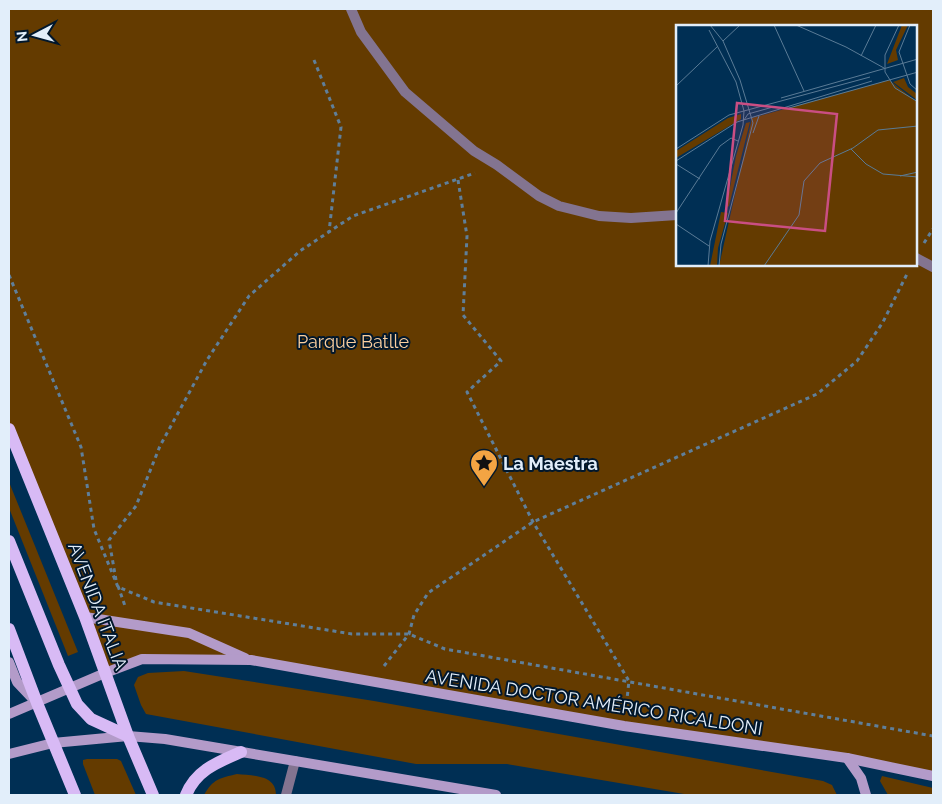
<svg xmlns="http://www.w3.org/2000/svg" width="942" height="804" font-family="Raleway,sans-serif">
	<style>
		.green { fill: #643b00; fill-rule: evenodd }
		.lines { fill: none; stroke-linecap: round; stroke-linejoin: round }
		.path { stroke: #5f7f9a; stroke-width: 3; stroke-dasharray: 4 4; stroke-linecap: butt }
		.street { stroke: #837490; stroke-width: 10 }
		.secondary { stroke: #b39bc9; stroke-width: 10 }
		.primary { stroke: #d8baf5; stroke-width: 12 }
		.labels { text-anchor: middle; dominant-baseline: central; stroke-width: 4; stroke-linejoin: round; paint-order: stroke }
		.park-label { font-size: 18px; fill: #fbcf9f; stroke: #01172c }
		.poi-label { font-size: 18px; font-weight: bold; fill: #e2eefa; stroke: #01172c; text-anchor: start }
		.street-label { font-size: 18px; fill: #e2eefa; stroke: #01172c }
		.inset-road { fill: none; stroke: #5a7b96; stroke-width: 1 }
		.view { fill: #ca4e83; fill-opacity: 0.15; stroke: #ca4e83; stroke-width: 2.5 }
		.inset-edge { fill: none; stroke: #e2eefa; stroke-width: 2.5 }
	</style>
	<rect width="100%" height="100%" fill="#002f54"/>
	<g class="green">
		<path d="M9,9H933V776L251,660L143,659L105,673L9,429ZM677,26H916V265H677Z"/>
		<path d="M9,482L78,652L68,656L9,508Z"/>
		<path d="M184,671L374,701L823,781L832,785L837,795H690L507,764H416L146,714L141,705L134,685L138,677L148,673Z"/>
		<path d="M87,759H117L121,761L136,795H95L83,764V760Z"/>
		<path d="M237,774C253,776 276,774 276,795H204C213,779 220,778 237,774Z"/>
		<path d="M882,776L933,788V795H888L880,781Z"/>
	</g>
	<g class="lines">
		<g class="path">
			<path d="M314,60L341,127L329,232"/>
			<path d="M458,180L467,236L463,315L501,361L467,392L533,522L629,681L626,708"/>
			<path d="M924,243L933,229"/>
			<path d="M9,275L81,447L94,529L118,587L154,602L352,634H409L445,649L933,736"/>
			<path d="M116,580L109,540L136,506L160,446L207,360L249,296L300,251L353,216L475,173"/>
			<path d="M118,586L125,606"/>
			<path d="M384,666L409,634L414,615L428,593L533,522L817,394L857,361L883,322L908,272"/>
		</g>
		<g class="street">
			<path d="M351,9L361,32L405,92L474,151L497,165L539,196L559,206L599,216L631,218L677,215"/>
			<path d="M916,258L933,267"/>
			<path d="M286,795L295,761"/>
		</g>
		<g class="secondary">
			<path d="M85,617L189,633L245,658"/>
			<path d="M9,662L17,682L34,700"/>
			<path d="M9,714L105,673L142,659L251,660L624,726L847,758L933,776"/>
			<path d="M9,754L53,743L128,736L165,739L496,795"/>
			<path d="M847,758L861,778L866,795"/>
		</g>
		<g class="primary">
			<path d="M9,429L85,617L128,736L153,795"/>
			<path d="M9,541L59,665L77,704L91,719L128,736"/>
			<path d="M9,629L37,703L75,795"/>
			<path d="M186,795C196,770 218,762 241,752"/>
		</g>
	</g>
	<defs>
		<g id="sight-pin" transform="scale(1.4375)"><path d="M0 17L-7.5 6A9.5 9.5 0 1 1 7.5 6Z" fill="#f3a443" stroke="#01172c"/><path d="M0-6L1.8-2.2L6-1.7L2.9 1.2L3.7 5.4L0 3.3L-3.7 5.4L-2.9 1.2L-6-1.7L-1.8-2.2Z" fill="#111"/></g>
	</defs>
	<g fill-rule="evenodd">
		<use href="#sight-pin" x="484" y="463"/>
	</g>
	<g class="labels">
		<g class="park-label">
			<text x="353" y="341">Parque Batlle</text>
		</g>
		<g class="poi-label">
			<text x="503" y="463">La Maestra</text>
		</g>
		<g class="street-label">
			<text transform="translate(98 606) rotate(69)">AVENIDA ITALIA</text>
			<text transform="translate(594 702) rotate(9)">AVENIDA DOCTOR AMÉRICO RICALDONI</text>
		</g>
	</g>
	<g transform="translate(676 25)">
		<rect width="241" height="241" fill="#002f54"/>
		<path d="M226,0H232L220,25L222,35L211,39ZM228,53L232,62L241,69V75L217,57ZM213,55L241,77V241H43L76,93ZM65,89V94L0,133V126L52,93ZM74,97L53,181L50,183L60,131L70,98ZM45,187L52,188L42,223L41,241H34Z" fill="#643b00"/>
		<path class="inset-road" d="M34,0L47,16L64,55L77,98L45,219L43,241M98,0L128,66M120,0L170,22L208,43M223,0L209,30V47L219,63L242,77M234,0L223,27L234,59L242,66M47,16L64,0M185,31L200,0M0,61L42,21M105,73L242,34M113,83L242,47M68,95L72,89L97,82M77,108L83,91M0,124L53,90L194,52M175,124L190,139L207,149L242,152M0,136L61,97L196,56M0,139L24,154M224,151L242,147M0,188L44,121L55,113L62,116M0,199L33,221M32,241L34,216L67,100L68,86L60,57L33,5M88,241L123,190L128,156L144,138L177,123L202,105L242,101"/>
		<path class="view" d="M61,78L161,89L149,206L49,196Z"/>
		<rect width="241" height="241" class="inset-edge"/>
	</g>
	<rect width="942" height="804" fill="none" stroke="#e2eefa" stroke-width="20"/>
	<g transform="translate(35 35) rotate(264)" stroke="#01172c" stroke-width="4" paint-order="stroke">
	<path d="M0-4L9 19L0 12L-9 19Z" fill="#e2eefa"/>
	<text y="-8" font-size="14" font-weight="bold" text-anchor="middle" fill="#e2eefa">N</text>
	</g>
</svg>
